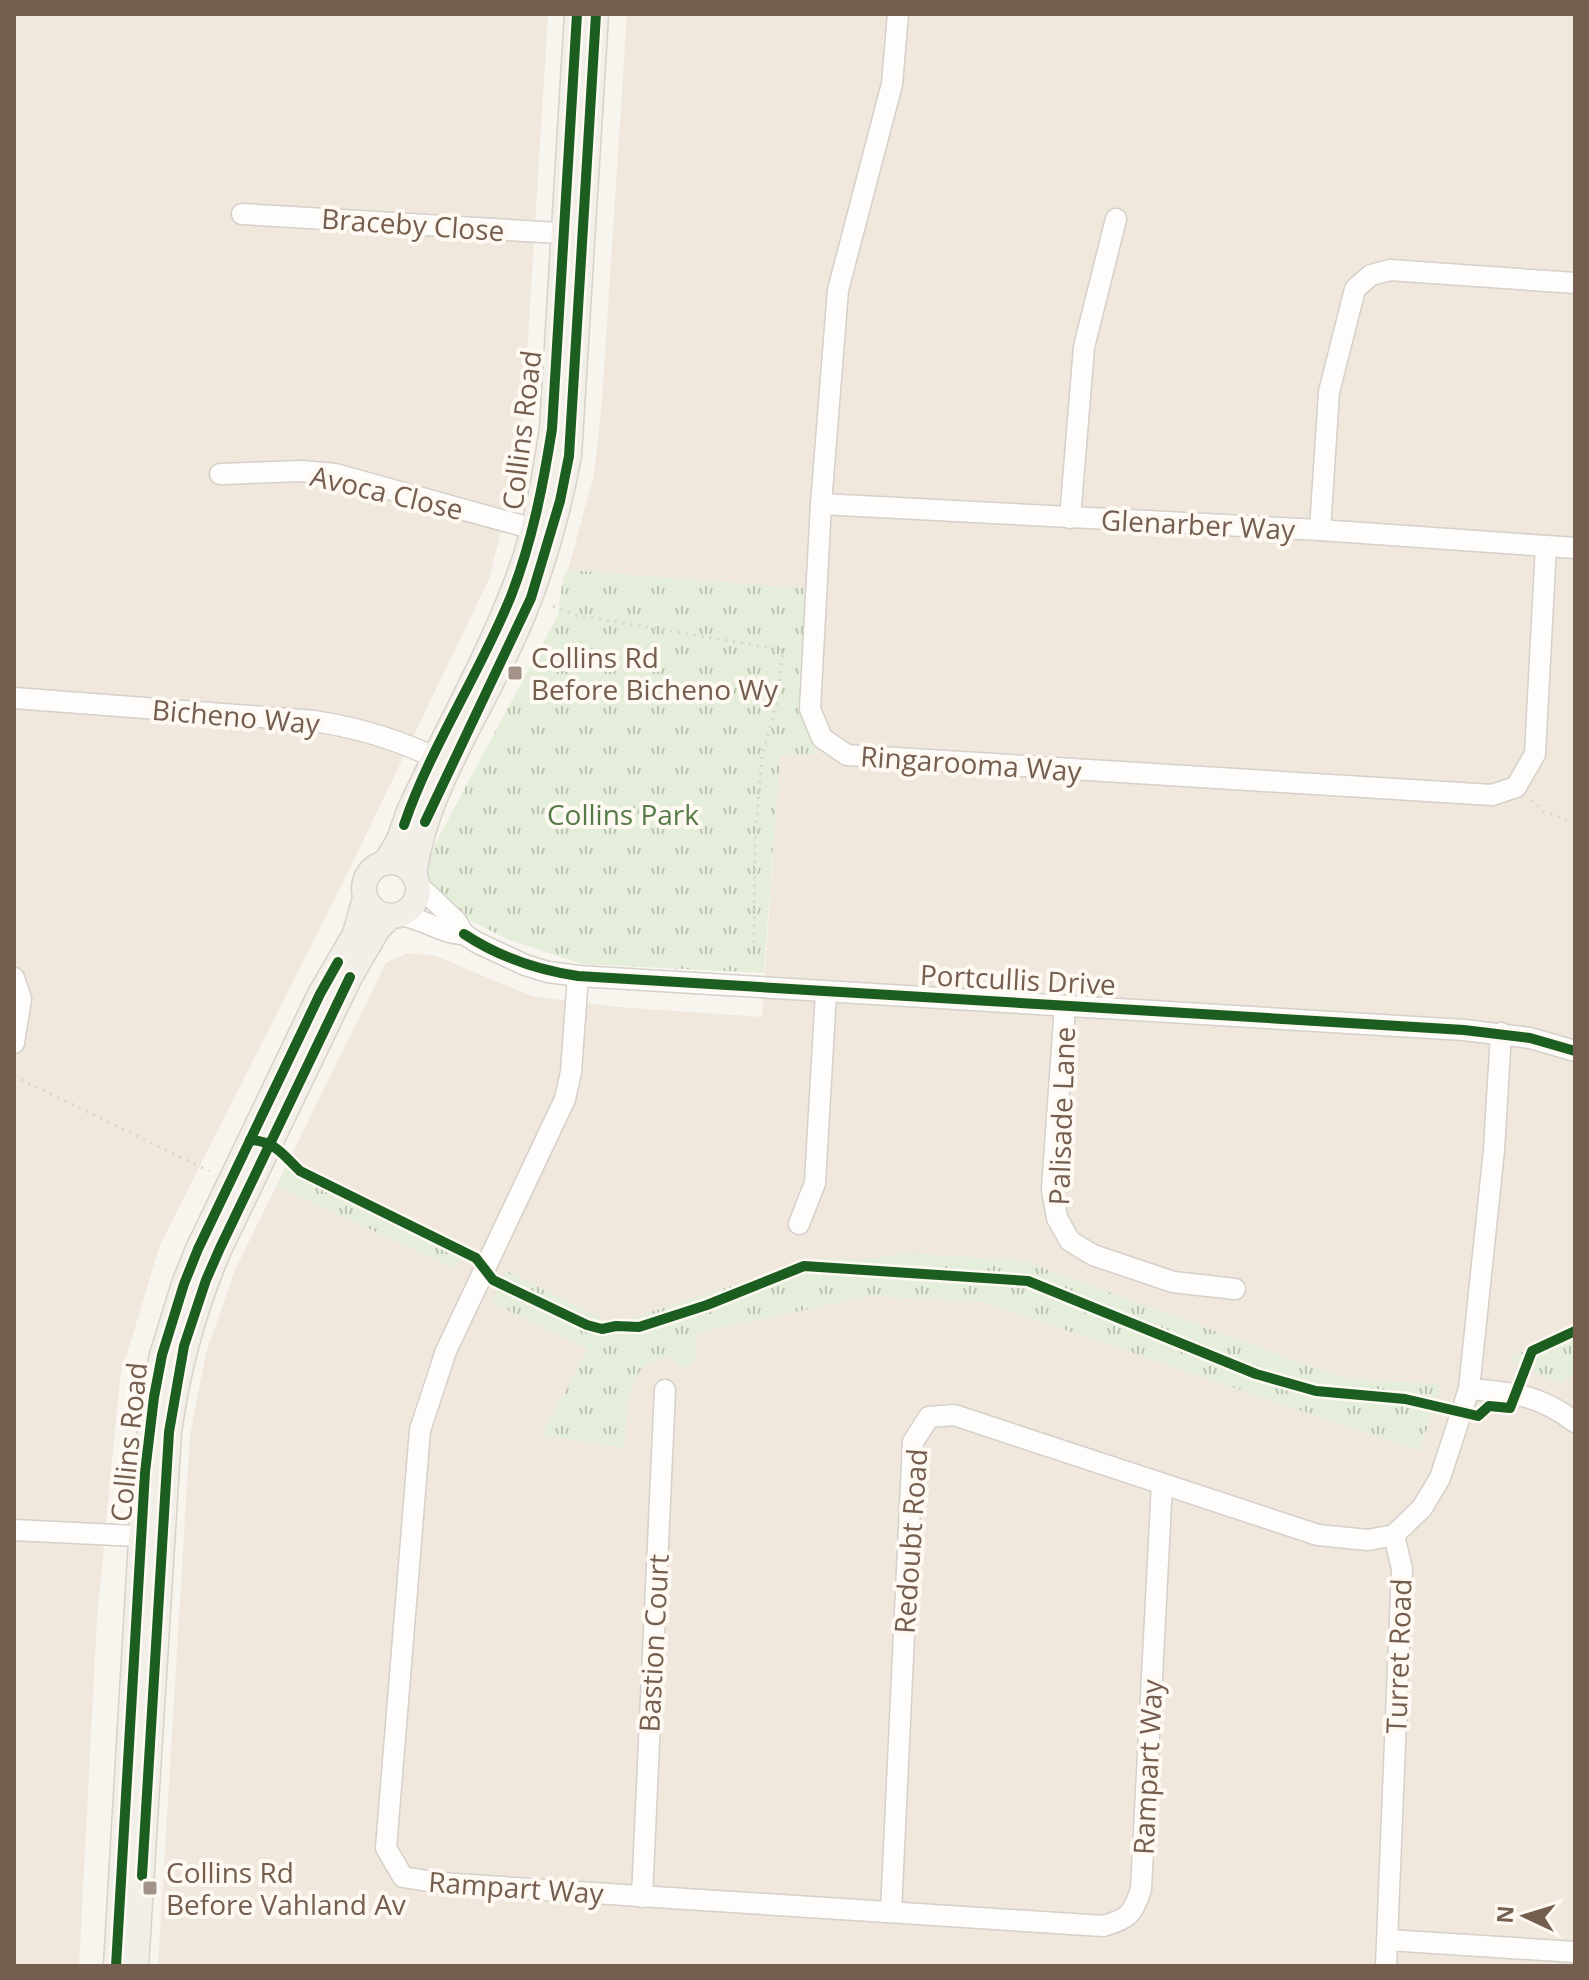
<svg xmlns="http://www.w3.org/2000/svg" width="1589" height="1980" font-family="'Open Sans',sans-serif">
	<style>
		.residential { fill: #f0e7dd }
		.park { fill: url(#park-tufts) }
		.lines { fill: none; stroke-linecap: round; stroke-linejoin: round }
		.minor-casing { stroke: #d5d0c9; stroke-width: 23 }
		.major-casing { stroke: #d9d1cb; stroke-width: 27 }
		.path { stroke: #dad4d0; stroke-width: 3; stroke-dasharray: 2 6; stroke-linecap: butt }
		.minor { stroke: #fefdfc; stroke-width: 20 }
		.major { stroke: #f2eee8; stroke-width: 24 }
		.cycleway-casing { stroke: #fef9f2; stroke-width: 15 }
		.cycleway { stroke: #1b5e20; stroke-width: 10 }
		.poi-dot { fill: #a39287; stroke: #fef9f2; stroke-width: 3 }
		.labels { text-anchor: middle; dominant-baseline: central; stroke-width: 8; stroke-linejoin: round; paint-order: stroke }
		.street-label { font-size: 28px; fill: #755e4f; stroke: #fef9f2 }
		.poi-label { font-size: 28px; fill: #755e4f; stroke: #fef9f2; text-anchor: start }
		.park-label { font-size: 28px; fill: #567a48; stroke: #fef9f2 }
	</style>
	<defs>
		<pattern id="park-tufts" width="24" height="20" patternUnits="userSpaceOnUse" patternTransform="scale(2)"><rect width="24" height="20" fill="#e5eeda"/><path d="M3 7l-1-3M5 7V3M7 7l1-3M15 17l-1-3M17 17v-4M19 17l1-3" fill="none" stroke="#bec4b3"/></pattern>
	</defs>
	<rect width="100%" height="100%" fill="#f8f4ee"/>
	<g class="residential">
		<path d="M14,14H548L522,435L509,500L489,579L347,874L160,1245L120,1377L97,1618L79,1966H14Z"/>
		<path d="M627,14H1575V1966H158L190,1435L206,1353L235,1270L386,963L408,953L436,956L531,996L618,1007L762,1017L780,755L817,754L801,711L812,590L568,570L594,475L602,401Z"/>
	</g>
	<g class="park">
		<path d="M568,570L812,589L801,711L817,754L780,756L764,973L582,964L507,939L471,921L434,889L427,870L429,855L558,615L563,578Z"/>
		<path d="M287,1164L466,1248L456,1269L277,1186Z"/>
		<path d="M909,1253L1024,1261L1346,1379L1440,1384L1420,1451L983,1302L870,1296L696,1333L697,1356L685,1368L669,1356C661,1359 651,1360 645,1366C624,1384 627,1423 624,1448L542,1435L588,1349L491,1302L506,1271L613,1324L819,1258L862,1260Z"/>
		<path d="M1575,1325V1374L1559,1383L1507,1360Z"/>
	</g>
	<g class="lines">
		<g class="minor-casing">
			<g id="minor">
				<path d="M898,14L892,84L838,290L821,504L810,709L822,738L847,755L1492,795L1516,787L1535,754L1546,546"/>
				<path d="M242,214L576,234"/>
				<path d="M220,474L301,471L335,474L548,533"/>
				<path d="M821,504L1320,530L1575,548"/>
				<path d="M1070,518L1084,347L1116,219"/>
				<path d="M1320,530L1329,392L1355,289L1371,275L1390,270L1575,283"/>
				<path d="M14,698L314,721C361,728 403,741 446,763"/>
				<path d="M417,884L456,921L464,934L476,942L525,965L548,972L578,976L1464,1030L1530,1038L1575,1051"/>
				<path d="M400,915C423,918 441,934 464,934"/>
				<path d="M578,976L571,1072L565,1099L446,1351L420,1430L386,1848L403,1877L440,1883L1103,1926C1128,1919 1133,1915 1141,1889L1162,1484"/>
				<path d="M14,978L21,999L14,1043"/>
				<path d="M1065,1006L1052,1189L1057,1218L1070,1241L1093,1255L1173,1282L1235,1289"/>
				<path d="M799,1224L815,1183L826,992"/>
				<path d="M1469,1389C1514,1393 1538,1394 1575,1422"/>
				<path d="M14,1530L157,1537"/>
				<path d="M642,1897L665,1390"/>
				<path d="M891,1912L913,1442L929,1417L954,1415L1318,1535L1368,1540L1394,1535"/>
				<path d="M1388,1940L1575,1952"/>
				<path d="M1386,1966L1402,1569L1394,1535L1422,1508L1440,1478L1469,1389L1494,1150L1501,1033"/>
			</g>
		</g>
		<g class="major-casing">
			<g id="major">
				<circle cx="391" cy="889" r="27"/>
				<path d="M385,863L399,840L409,811C446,730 496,644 524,561C538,518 545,473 552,429L577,14"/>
				<path d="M414,876C423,798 475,720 508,649C538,587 556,523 569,456L596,14"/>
				<path d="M116,1966L145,1472L154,1397L162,1355L184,1284L198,1249L320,994L355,934L365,898"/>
				<path d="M136,1966L169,1432C178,1367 194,1308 220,1248L350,977L378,929L390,917"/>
			</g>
		</g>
		<g class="path">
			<path d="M553,606L576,615L783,650L777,703L762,755L755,840L754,948"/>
			<path d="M1531,800L1543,811L1575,823"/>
			<path d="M14,1076L209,1171"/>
		</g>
		<use href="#minor" class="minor"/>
		<use href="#major" class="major"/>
		<g class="cycleway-casing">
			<g id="cycleway">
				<path d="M425,822L531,598L560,501L569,456L596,14"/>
				<path d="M404,825C430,748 480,673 511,596C532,542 543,486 552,429L577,14"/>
				<path d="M464,934C499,957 537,970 578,976L1464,1030L1530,1038L1575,1051"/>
				<path d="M250,1140C275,1141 283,1155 300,1171L476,1258L493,1280L587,1325L602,1329L616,1326L639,1327L707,1305L804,1266L1028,1281L1256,1374L1316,1391L1405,1399L1478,1416L1489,1406L1510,1408L1532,1351L1575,1331"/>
				<path d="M142,1876L169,1432L184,1346L206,1280L220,1248L350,977"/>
				<path d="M116,1966L145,1472L154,1397L162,1355L184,1284L198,1249L320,994L338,962"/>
			</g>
		</g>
		<use href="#cycleway" class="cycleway"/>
	</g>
	<g class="poi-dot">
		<rect x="507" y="665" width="16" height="16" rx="4"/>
		<rect x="142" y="1880" width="16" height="16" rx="4"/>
	</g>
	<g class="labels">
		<g class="street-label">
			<text transform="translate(413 224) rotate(4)">Braceby Close</text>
			<text transform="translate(521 430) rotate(-83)">Collins Road</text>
			<text transform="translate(387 492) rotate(13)">Avoca Close</text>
			<text transform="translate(1198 524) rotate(3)">Glenarber Way</text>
			<text transform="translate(236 716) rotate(5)">Bicheno Way</text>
			<text transform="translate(971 763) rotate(4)">Ringarooma Way</text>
			<text transform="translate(1018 979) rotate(3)">Portcullis Drive</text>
			<text transform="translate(1061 1116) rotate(-88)">Palisade Lane</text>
			<text transform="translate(128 1442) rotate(-84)">Collins Road</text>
			<text transform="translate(910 1541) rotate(-86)">Redoubt Road</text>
			<text transform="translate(653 1643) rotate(-87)">Bastion Court</text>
			<text transform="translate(1398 1656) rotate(-88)">Turret Road</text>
			<text transform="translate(1147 1767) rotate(-87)">Rampart Way</text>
			<text transform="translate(516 1887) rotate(4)">Rampart Way</text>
		</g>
		<g class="poi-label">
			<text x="531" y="657">Collins Rd<tspan x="531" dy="32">Before Bicheno Wy</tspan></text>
			<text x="166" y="1872">Collins Rd<tspan x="166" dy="32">Before Vahland Av</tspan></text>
		</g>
		<g class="park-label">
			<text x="623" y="814">Collins Park</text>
		</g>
	</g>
	<rect width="1589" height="1980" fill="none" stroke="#755e4f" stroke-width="32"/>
	<g transform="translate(1525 1916) rotate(274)" stroke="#fef9f2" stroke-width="6" paint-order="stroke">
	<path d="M0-6L14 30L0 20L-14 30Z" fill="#755e4f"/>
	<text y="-12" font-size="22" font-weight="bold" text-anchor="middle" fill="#755e4f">N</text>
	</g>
</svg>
